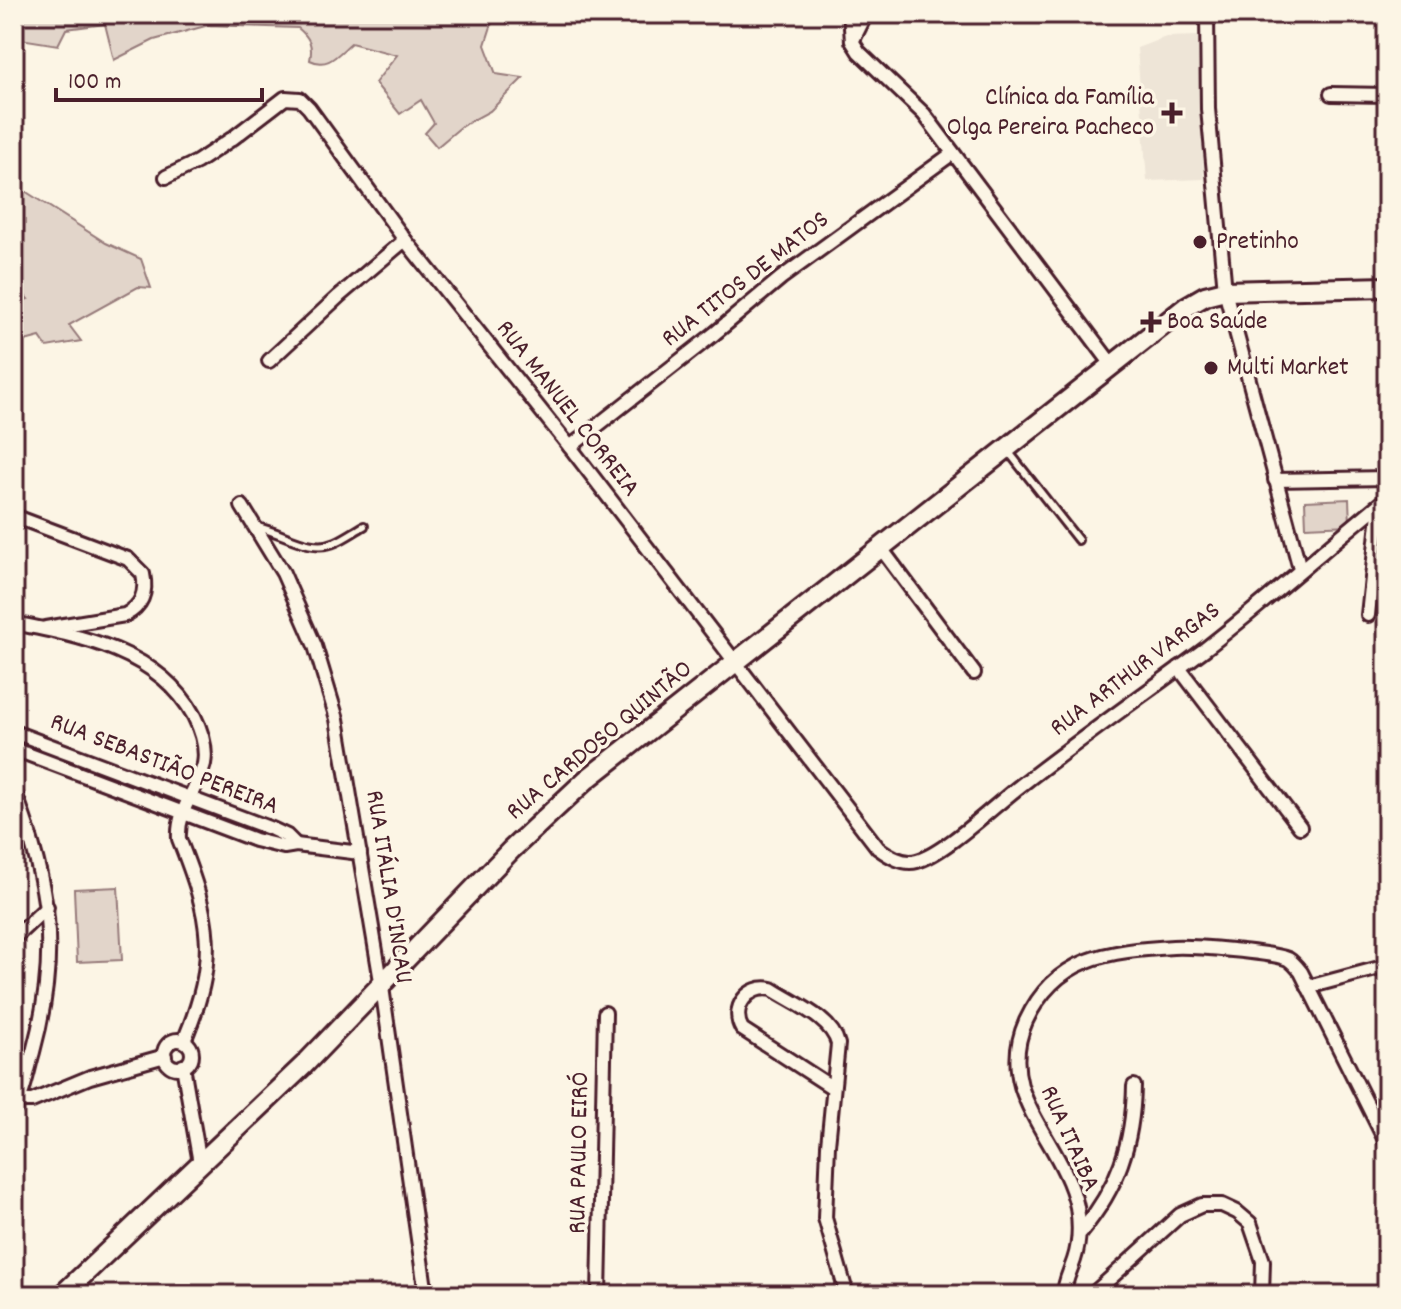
<svg xmlns="http://www.w3.org/2000/svg" width="1401" height="1309" font-family="Dekko,sans-serif">
	<style>
		.built { fill: #eee5d7 }
		.green { fill: #e2d5ca; stroke: #967a7a; stroke-width: 2 }
		.lines { fill: none; stroke-linecap: round; stroke-linejoin: round }
		.lane-casing { stroke: #4a1f2b; stroke-width: 12 }
		.street-casing { stroke: #4a1f2b; stroke-width: 18 }
		.secondary-casing { stroke: #4a1f2b; stroke-width: 24 }
		.lane { stroke: #fcf5e5; stroke-width: 6 }
		.street { stroke: #fcf5e5; stroke-width: 12 }
		.secondary { stroke: #fcf5e5; stroke-width: 18 }
		.poi-dot { fill: #4a1f2b; stroke: #fcf5e5; stroke-width: 3 }
		.labels { text-anchor: middle; dominant-baseline: central; stroke-width: 7; stroke-linejoin: round; paint-order: stroke }
		.poi-label { font-size: 26px; fill: #4a1f2b; stroke: #fcf5e5; text-anchor: start }
		.street-label { font-size: 26px; fill: #4a1f2b; stroke: #fcf5e5 }
	</style>
	<rect width="100%" height="100%" fill="#fcf5e5"/>
	<filter id="ink" filterUnits="userSpaceOnUse"><feTurbulence type="fractalNoise" baseFrequency=".0125" numOctaves="2"/><feDisplacementMap in="SourceGraphic" scale="16" xChannelSelector="R" yChannelSelector="G"/><feConvolveMatrix kernelMatrix="1 2 1 2 8 2 1 2 1" color-interpolation-filters="sRGB"/></filter>
	<g filter="url(#ink)">
		<path class="built" d="M1198,36L1204,179L1147,181L1137,48L1166,37Z"/>
		<g class="green">
			<path d="M14,14H495L485,45L496,74L523,78L490,111L462,126L437,147L425,133L434,123L421,100L400,114L375,83L397,55L351,43C337,55 328,69 310,60C313,45 310,38 298,28L209,25L154,40L114,60L105,24L66,29L58,45L14,38Z"/>
			<path d="M14,184L106,243L141,259L151,288L138,287L69,325L81,341L47,347L40,337L14,344V304L28,299L14,284Z"/>
			<path d="M1349,499L1350,525L1306,527L1305,501Z"/>
			<path d="M118,887L122,960L77,962L74,889Z"/>
		</g>
		<g class="lines">
			<g class="lane-casing">
				<g id="lane">
					<path d="M1008,451L1078,540"/>
					<path d="M256,527C282,531 309,554 336,542C345,538 355,531 364,526"/>
					<path d="M312,1291V1295"/>
				</g>
			</g>
			<g class="street-casing">
				<g id="street">
					<path d="M850,14L852,41L859,52L924,114L1113,366"/>
					<path d="M1207,14L1208,109L1225,291L1300,569"/>
					<path d="M853,40L866,14"/>
					<path d="M1331,94L1387,95"/>
					<path d="M166,177L197,162L233,138L285,98L300,99L309,108L405,240L570,447L878,848C889,856 903,865 917,861C944,854 995,805 1020,786C1080,739 1143,695 1205,649C1267,601 1326,547 1387,498"/>
					<path d="M269,361L339,296L405,240"/>
					<path d="M570,447L714,334L781,278L953,153"/>
					<path d="M1275,480L1387,478"/>
					<path d="M242,506L283,573L315,646L337,719L382,987L426,1295"/>
					<path d="M14,516L128,559L143,574C147,592 142,606 125,615L46,628"/>
					<path d="M880,547L974,673"/>
					<path d="M1368,615L1380,504"/>
					<path d="M14,623C81,636 159,651 194,716C201,730 207,748 204,764C197,791 177,809 179,839C211,920 219,958 184,1041"/>
					<path d="M1179,668L1300,827"/>
					<path d="M14,732L272,829L287,836L296,845"/>
					<path d="M14,749L255,840L284,847L296,845L360,853"/>
					<path d="M14,790C50,885 60,953 33,1052C27,1072 24,1093 14,1110"/>
					<path d="M14,938L47,907"/>
					<path d="M1308,987L1387,966"/>
					<circle cx="178" cy="1054" r="14"/>
					<path d="M183,1066L200,1163"/>
					<path d="M833,1088L742,1029C730,1008 748,984 772,989C793,1003 832,1018 838,1044L828,1145L825,1218L847,1295"/>
					<path d="M19,1101H32L90,1077L165,1056"/>
					<path d="M1081,1232C1118,1187 1133,1144 1134,1086"/>
					<path d="M599,1295L605,1013"/>
					<path d="M1064,1295C1064,1282 1070,1272 1074,1260C1080,1242 1080,1226 1077,1207C1068,1163 1034,1128 1021,1086C1015,1064 1017,1041 1026,1021C1056,956 1109,951 1173,947C1194,946 1271,952 1288,959C1293,962 1297,967 1301,972L1387,1144"/>
					<path d="M1092,1295L1180,1215L1202,1205H1222L1237,1212L1250,1223L1263,1261L1262,1295"/>
				</g>
			</g>
			<g class="secondary-casing">
				<path id="secondary" d="M62,1295L304,1065L511,850L586,780L1186,307L1205,296L1225,291L1387,287"/>
			</g>
			<use href="#lane" class="lane"/>
			<use href="#street" class="street"/>
			<use href="#secondary" class="secondary"/>
		</g>
	</g>
	<g class="poi-dot">
		<path d="M1168 101h8v8h8v8h-8v8h-8v-8h-8v-8h8z"/>
		<circle cx="1200" cy="242" r="8"/>
		<path d="M1147 310h8v8h8v8h-8v8h-8v-8h-8v-8h8z"/>
		<circle cx="1211" cy="368" r="8"/>
	</g>
	<g class="labels">
		<g class="poi-label">
			<text x="1154" y="98" text-anchor="end">Clínica da Família<tspan x="1154" dy="30">Olga Pereira Pacheco</tspan></text>
			<text x="1216" y="242">Pretinho</text>
			<text x="1167" y="322">Boa Saúde</text>
			<text x="1227" y="368">Multi Market</text>
		</g>
		<g class="street-label">
			<text transform="translate(746 280) rotate(-38)">RUA TITOS DE MATOS</text>
			<text transform="translate(567 409) rotate(52)">RUA MANUEL CORREIA</text>
			<text transform="translate(1136 670) rotate(-37)">RUA ARTHUR VARGAS</text>
			<text transform="translate(600 741) rotate(-40)">RUA CARDOSO QUINTÃO</text>
			<text transform="translate(164 765) rotate(21)">RUA SEBASTIÃO PEREIRA</text>
			<text transform="translate(388 887) rotate(81)">RUA ITÁLIA D'INCAU</text>
			<text transform="translate(1069 1139) rotate(66)">RUA ITAIBA</text>
			<text transform="translate(580 1153) rotate(-89)">RUA PAULO EIRÓ</text>
		</g>
	</g>
	<rect width="1401" height="1309" fill="none" stroke="#fcf5e5" stroke-width="48"/>
	<rect x="24" y="24" width="1353" height="1261" fill="none" stroke="#4a1f2b" stroke-width="3" filter="url(#ink)"/>
	<path d="M56 88v12h206v-12" fill="none" stroke="#4a1f2b" stroke-width="4"/>
	<text x="68" y="88" font-size="24" fill="#4a1f2b" stroke="#fcf5e5" stroke-width="6" paint-order="stroke">100 m</text>
</svg>
